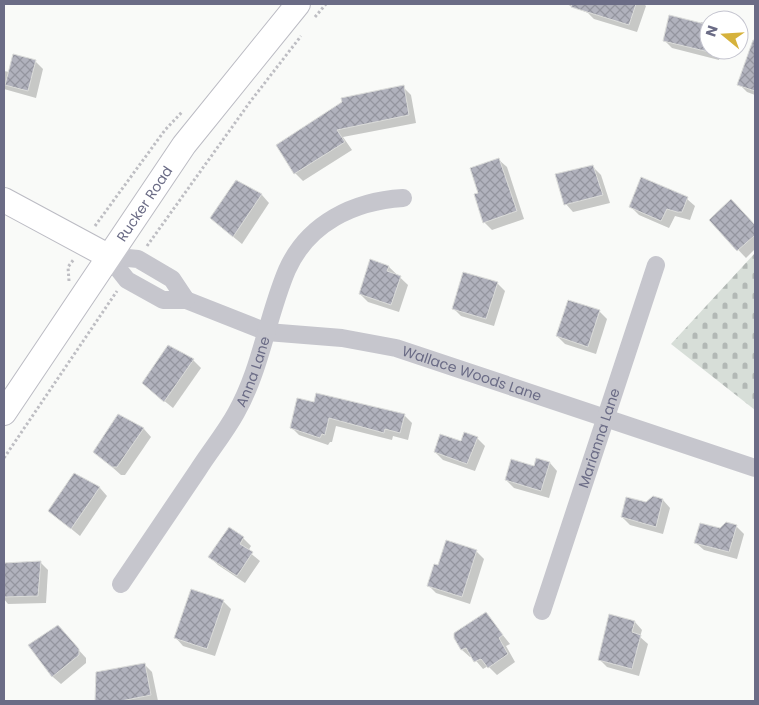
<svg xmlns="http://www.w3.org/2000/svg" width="759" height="705" font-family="Poppins,sans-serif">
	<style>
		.cemetery { fill: url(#cemetery-stones) }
		.shadow { fill: #0003 }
		.building { fill: url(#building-cross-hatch); stroke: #dbdcda }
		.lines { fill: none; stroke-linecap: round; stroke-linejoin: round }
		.secondary-casing { stroke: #bbbbc3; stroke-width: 26 }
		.path { stroke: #bebec3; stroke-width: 3; stroke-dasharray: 2.5 2.5; stroke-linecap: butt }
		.street { stroke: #c6c6cd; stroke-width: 18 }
		.secondary { stroke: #fff; stroke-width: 24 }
		.labels { text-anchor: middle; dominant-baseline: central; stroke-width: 5; stroke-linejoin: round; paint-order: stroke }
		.street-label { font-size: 14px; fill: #6b6c86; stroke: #fff }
	</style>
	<defs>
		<pattern id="cemetery-stones" width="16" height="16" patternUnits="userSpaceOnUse" patternTransform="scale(1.25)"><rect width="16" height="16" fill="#d7ded8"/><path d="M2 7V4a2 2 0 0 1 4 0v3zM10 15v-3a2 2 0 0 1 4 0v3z" fill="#b2b8b5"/></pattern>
		<pattern id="building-cross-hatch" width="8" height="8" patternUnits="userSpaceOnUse" patternTransform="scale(1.25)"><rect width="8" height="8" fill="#b1b2bd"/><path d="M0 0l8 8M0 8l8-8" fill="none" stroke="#94959f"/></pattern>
	</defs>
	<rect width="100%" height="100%" fill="#f9faf8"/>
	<path class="cemetery" d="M755,253V410L671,344Z"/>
	<g class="shadow">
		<path d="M566,4H644L646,6L637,32L594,19L588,13Z"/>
		<path d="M701,22L709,24V50H722L719,60L672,48L664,40L701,24Z"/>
		<path d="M35,61L43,69L36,98L4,89V71L9,72Z"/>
		<path d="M746,63L755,66V95L747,92L739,84Z"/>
		<path d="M403,87L411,95L416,123L343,137L352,150L303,181L295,173L278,145Z"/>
		<path d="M499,160L507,167L524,219L492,230L484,222L480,193Z"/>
		<path d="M593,167L601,175L610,203L573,212L566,204Z"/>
		<path d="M236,182L262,195L269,203L242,244L220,226Z"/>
		<path d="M687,199L695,206L690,220L675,216L669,228L639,215L631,207Z"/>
		<path d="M739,209L755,226V249L746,258L710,220Z"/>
		<path d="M389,267L408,285L399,312L368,302L360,294Z"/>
		<path d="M497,283L505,291L494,326L461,316L453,308Z"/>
		<path d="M569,301L600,312L607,319L596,354L565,344L557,336Z"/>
		<path d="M193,360L201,368L173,408L151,390Z"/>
		<path d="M315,404L404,415L412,423L408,440L393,436L392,440L336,426L332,442H330L328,445L299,435L291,427Z"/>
		<path d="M119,415L144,429L151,437L125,475H121L94,451Z"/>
		<path d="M477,438L485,446L475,471L443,460L435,452L461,442Z"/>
		<path d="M550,463L557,471L549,498L514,488L506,480L534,467Z"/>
		<path d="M75,474L100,488L107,496L80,536L58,518Z"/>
		<path d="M663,500L670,508L663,534L630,525L622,517L647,504Z"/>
		<path d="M736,526L744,534L737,559L704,550L696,543L721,530Z"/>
		<path d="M229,529L243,538L251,546L248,551L260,561L245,583L218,565L210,557Z"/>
		<path d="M476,551L484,559L470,604L436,593L428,585L439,567Z"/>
		<path d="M40,562L48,570L46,603L8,604L4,599V565Z"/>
		<path d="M223,601L231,609L215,656L183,646L176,638Z"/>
		<path d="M486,614L510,644L506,646L515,662L497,675L488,666L483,669L472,656L470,657L462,650L456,638Z"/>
		<path d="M635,622L642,630L640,637L648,644L639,676L607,667L599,659Z"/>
		<path d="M65,635L86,658V663L61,684L53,677L30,645Z"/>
		<path d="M144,664L152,672L158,701H96L98,673Z"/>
	</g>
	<g class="building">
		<path d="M572,4H636L629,25L571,7Z"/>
		<path d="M669,15L709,25V52L663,41Z"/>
		<path d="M753,40H755V91L737,85Z"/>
		<path d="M13,54L36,60L28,91L5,85Z"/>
		<path d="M404,85L409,115L337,130L345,142L294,174L276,145L342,102L341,98Z"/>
		<path d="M499,158L517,211L483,223L474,194L478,193L470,168Z"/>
		<path d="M593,165L603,195L564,205L555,174Z"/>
		<path d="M641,177L688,197L682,212H677L667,209L661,221L629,207Z"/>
		<path d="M236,180L262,194L233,237L210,218Z"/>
		<path d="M731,199L755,225V235L737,251L709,220Z"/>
		<path d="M370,259L389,266L387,271L401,276L391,305L359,294Z"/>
		<path d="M463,272L498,282L486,319L452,309Z"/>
		<path d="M568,300L600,310L588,347L556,336Z"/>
		<path d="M168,345L194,359L164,402L142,383Z"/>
		<path d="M316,393L405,414L400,433L385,429L384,433L329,418L325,435L322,434L320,438L290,428L297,398L314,402Z"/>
		<path d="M118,414L144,428L117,467H112L93,452Z"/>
		<path d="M464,432L478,437L467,464L434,452L440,434L461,441Z"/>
		<path d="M536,458L550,462L541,491L505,480L511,459L534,466Z"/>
		<path d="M74,473L100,487L71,529L48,511Z"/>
		<path d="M653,496L663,499L656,527L621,517L626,497L646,502Z"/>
		<path d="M726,522L737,525L729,552L694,543L700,523L720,528Z"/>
		<path d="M229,527L244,537L240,544L253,552L237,576L208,557Z"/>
		<path d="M446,540L477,550L462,597L427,586L434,564L438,565Z"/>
		<path d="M41,561L38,596L4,597V563Z"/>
		<path d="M191,589L224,600L207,649L174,638Z"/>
		<path d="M486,612L503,635L499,638L508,654L488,668L481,659L474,662L466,648L461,650L454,638V633Z"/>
		<path d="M609,614L635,621L632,632L641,635L632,669L598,660Z"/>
		<path d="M58,625L79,649V655L52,677L28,645Z"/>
		<path d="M145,663L151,695L121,701H95L96,672Z"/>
	</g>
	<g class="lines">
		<g class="secondary-casing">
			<g id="secondary">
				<path d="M4,200L108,256"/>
				<path id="s4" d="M4,413L184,145L298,4"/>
			</g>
		</g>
		<g class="path">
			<path d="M315,17L326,4"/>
			<path d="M95,226L165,130L182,112"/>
			<path d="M147,246L250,102L301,36"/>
			<path d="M69,281L68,267L74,259"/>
			<path d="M4,458L117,291"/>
		</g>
		<g class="street">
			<path id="s1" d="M108,256L127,280L163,300H186L267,332L342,338L396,348L755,468"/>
			<path d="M108,256L138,259L172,279L186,300"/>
			<path id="s2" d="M121,584C147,546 172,508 198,470C210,451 225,433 236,413C261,369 267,317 287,270C308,223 354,201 403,198"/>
			<path id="s3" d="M542,611L656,265"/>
		</g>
		<use href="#secondary" class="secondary"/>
	</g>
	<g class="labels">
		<g class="street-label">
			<text stroke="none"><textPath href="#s4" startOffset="252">Rucker Road</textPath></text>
			<text stroke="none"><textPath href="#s2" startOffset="251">Anna Lane</textPath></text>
			<text stroke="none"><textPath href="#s1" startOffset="392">Wallace Woods Lane</textPath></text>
			<text stroke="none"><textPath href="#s3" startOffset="182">Marianna Lane</textPath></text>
		</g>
	</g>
	<rect width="759" height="705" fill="none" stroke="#6b6c86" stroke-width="10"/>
	<g transform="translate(724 35) rotate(288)"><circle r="24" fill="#ffffff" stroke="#c4c4cf"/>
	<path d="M0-4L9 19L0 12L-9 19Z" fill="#d6b23c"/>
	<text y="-8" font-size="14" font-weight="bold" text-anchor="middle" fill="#6b6c86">N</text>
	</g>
</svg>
